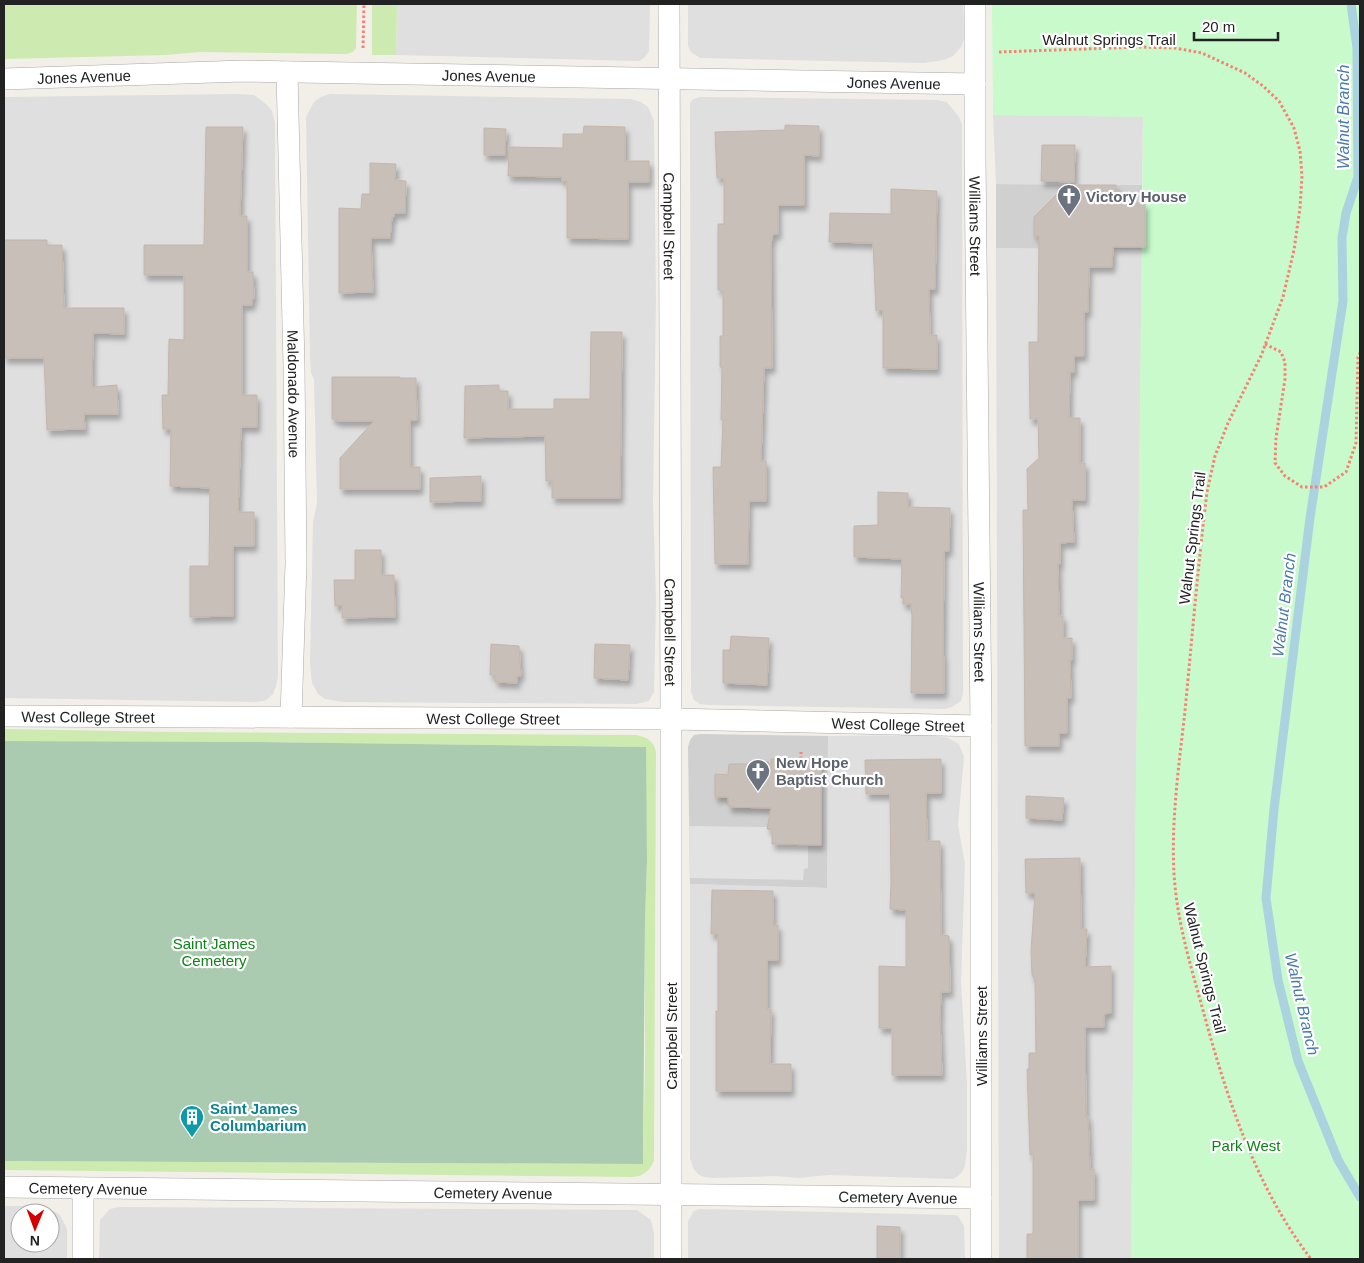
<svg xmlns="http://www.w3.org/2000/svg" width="1364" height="1263" font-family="Helvetica,sans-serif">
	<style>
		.residential { fill: #e0dfdf; fill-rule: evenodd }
		.religious { fill: #d0d0d0 }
		.grass { fill: #cdebb0 }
		.cemetery { fill: #aacbaf }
		.park { fill: #c8facc }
		.parking { fill: #e2e2e2 }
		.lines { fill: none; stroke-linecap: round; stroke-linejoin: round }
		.stream { stroke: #aad3df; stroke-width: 9 }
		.building { fill: #c7bfb8; stroke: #c4b6ab; filter: url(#shadow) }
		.minor-casing { stroke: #a9a9a9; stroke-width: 22 }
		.path { stroke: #fa8072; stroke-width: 3; stroke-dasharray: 2.5 2.5; stroke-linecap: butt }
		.minor { stroke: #fff; stroke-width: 21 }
		.labels { text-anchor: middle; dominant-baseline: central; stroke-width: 4.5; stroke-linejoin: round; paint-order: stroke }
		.street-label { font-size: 15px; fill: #222; stroke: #fff }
		.worship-label { font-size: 15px; font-weight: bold; fill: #5b616d; stroke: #fff; text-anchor: start }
		.park-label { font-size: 15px; fill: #0c8416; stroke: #fff }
		.culture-label { font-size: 15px; font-weight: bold; fill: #0d838f; stroke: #fff; text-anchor: start }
		.water-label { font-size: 16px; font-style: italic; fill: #4a7aab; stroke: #fff }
	</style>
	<defs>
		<filter id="shadow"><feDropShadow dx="3" dy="5.5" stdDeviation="2.5" flood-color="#0004"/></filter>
	</defs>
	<rect width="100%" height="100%" fill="#f2efe9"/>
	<g class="residential">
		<path d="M397,4H650L649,51L645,57L639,61L396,55Z"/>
		<path d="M688,4H963L965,36L961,47L953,56L944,60L924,63L700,58L691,52L688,46Z"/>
		<path d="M238,94L254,95L266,104L272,111L275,123L278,677L276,686L273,694L266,700L257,702L4,698V97Z"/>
		<path d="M330,94L631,99L641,102L648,107L654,121L656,300L653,502L656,601L654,692L649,701L636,704L344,702L325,699L318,694L312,683L310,663L313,522L317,503L314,379L311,373L310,355L306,117L314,102L321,97Z"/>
		<path d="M701,97L937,100L947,102L959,117L962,125L963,693L961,701L952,707L945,709L709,705L700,704L694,700L691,692L690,103L693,99Z"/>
		<path d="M993,115L1143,116L1142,185L996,184Z"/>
		<path d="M996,248L1142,250L1131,1259H999Z"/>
		<path d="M933,735L948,738L959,744L964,757L958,825L965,864L961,982L967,1083V1149L965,1166L962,1172L958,1176L953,1179L829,1175L798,1178L776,1176L714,1178L704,1177L698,1174L693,1168L690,1158V884L827,888L828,736Z"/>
		<path d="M4,1206H45L60,1215L67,1229V1259H4ZM20,1213H50V1243H20Z"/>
		<path d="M119,1207L637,1210L651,1220L654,1233V1259H99L100,1220L110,1209Z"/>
		<path d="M699,1209L955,1215L958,1216L964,1226L965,1259H688V1221L694,1211Z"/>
	</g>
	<g class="religious">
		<path d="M996,184L1142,185V250L996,248Z"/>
		<path d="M701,734L828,736L827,888L690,884L688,747L690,740L694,735Z"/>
	</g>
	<g class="grass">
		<path d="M4,4H357L356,48L353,52L347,54L200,52L166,55L4,59Z"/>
		<path d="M372,4H397L396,55H372Z"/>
		<path d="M4,729L175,732L636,735C646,737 654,740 656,752L654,1161C649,1171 643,1177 631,1177L4,1170V1161L643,1164L645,1062V920L647,860L645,747L258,742L4,741Z"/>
	</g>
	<path class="cemetery" d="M4,741L258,742L646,747L647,860L645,920L643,1164L4,1161Z"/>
	<path class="park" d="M992,4H1360V1259H1131L1143,117L993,115Z"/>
	<path class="parking" d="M689,826L767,827V829L772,830V844L808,846V868L804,869L803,880L690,878Z"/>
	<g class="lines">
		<path class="stream" d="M1351,4L1357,48L1358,177L1346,213L1342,238L1343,301L1310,518L1274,809L1266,898L1278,980L1298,1061L1338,1160L1360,1197"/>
	</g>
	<g class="building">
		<path d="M785,125L819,126V156L804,155V205H778V234H773L771,244L772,368H764L761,461H766V501H749L748,564H715L713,467H721L723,420H721L722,367H720V336H723V290H718V224H724V178H717L715,132L785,130Z"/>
		<path d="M584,126L625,127V161H649V182H628V239L567,238V181H562V177L508,176L509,147L563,148V134H583Z"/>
		<path d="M206,127H243L240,216H247V272H253L254,299H252V305H242V395H257V427H241L238,512H254V546H233V616L190,617V566H209L210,488L170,486L171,429H163L162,395H168L169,339L184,340V275H144V245H204Z"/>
		<path d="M484,128L506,129L505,155H484Z"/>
		<path d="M1042,145H1075L1074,182L1041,181Z"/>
		<path d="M370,163L396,164L395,180L406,181L405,213H394V217H392L390,238H371L373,292L339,293V208L361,209L362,194H370Z"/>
		<path d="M1066,185H1116V203H1145V247H1113L1112,267H1089L1088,312H1084V356H1074V372H1070L1069,418H1080V463H1085V500H1072L1074,542L1060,543V564H1058L1059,616H1063V638H1072V660H1070L1071,698H1067V733H1059V746H1025L1023,510H1028L1027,469L1039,458L1038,419H1030L1029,342H1038L1039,236H1034V217Z"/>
		<path d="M891,189L937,191L935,289H929L930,335H937V369L883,368V310L876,311L873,243L829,242L830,213L891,214Z"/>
		<path d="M4,240H47V245H62L64,308H124V334L93,333L92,387L117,385L118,414H84L85,429L47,430L44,358H4Z"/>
		<path d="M591,332H622L620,498H552V481H546L545,436L464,438L465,386L499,385V391H508V409H554V399H590Z"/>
		<path d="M332,377H400V378H416L417,420H410V467H420V489H340V458L374,421H337V419H332Z"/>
		<path d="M481,476V501L430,502V478Z"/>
		<path d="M878,492L908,493V507L950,508L949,551H944L943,656H944V693H911L912,616L911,604H903V597L901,598L902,559L854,557V526L878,525Z"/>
		<path d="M355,550H381V575H394L395,617L342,618V605L335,606L334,580H355Z"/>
		<path d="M731,636L769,638L767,685L723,683V650H730Z"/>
		<path d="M491,644L519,646L521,676H517V683L495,682V675H490Z"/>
		<path d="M595,644L630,645L628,680L594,678Z"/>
		<path d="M771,759H821V845L772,844V830L767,829L771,808L729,807L728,797H715V774L728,775L729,764H771Z"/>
		<path d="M941,759V793H926L927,841H940L941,935L949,936L950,992H941L940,1020L942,1075H892V1028H879V966L906,967V910L890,909L891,883L890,794H866L865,760Z"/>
		<path d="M1026,796L1064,798L1062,820L1026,818Z"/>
		<path d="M1080,858L1081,929H1087L1085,967L1111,966V1013L1104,1014V1027H1085L1086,1117L1088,1116L1090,1169H1094V1200H1078V1259H1027V1234H1033V1154L1030,1155L1027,1069H1029V1053H1036L1035,981L1032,975L1031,951L1035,893H1026L1025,859Z"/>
		<path d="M712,890L773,891V925H778V960H767V1009H771L770,1064H791V1091H716V1011H718V934H711Z"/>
		<path d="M877,1226L900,1227V1259H877Z"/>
	</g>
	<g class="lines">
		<g class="minor-casing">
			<g id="minor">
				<path id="s1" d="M669,4L671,719V1259"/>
				<path id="s2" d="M975,4V157L981,726V1259"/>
				<path id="s3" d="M287,72L294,366L296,563L291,717"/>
				<path id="s4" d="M4,79L243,71L975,84"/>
				<path id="s5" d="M4,716L671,719L981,726"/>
				<path id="s6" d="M4,1187C330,1192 655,1193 981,1198"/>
				<path d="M83,1259V1188"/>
			</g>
		</g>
		<g class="path">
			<path d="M363,48L364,4"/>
			<path d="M999,52L1141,47L1175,48L1202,53L1245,73L1263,86L1279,101L1294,128L1300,151L1302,176L1300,208L1294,250L1283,297L1261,356L1228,423L1215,456L1207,492C1198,565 1192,638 1185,711C1179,765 1171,820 1174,874C1177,920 1189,960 1201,1003C1225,1092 1254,1185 1311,1259"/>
			<path d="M1265,344L1281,352L1285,362V379L1276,438L1275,463L1285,476L1302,487H1324L1346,472L1356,443L1358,357L1360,353"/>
			<path d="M801,759V752"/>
			<path d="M766,763H771"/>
		</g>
		<use href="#minor" class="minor"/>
	</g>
	<defs>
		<g id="church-pin" transform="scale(1.25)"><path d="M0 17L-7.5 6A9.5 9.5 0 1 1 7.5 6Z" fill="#6b7280" stroke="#fff"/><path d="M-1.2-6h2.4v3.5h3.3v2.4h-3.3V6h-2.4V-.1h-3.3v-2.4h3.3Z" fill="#fff"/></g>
		<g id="building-pin" transform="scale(1.25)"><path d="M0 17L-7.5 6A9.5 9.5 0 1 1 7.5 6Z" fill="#0f9aa8" stroke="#fff"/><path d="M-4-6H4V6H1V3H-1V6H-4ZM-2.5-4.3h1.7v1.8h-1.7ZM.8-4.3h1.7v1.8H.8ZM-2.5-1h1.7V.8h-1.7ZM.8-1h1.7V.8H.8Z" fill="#fff"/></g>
	</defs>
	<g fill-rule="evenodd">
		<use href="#church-pin" x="1069" y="196"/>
		<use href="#church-pin" x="758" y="771"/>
		<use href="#building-pin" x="192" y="1117"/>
	</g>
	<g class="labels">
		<g class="street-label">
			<text x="1109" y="39">Walnut Springs Trail</text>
			<text stroke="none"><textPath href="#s4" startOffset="80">Jones Avenue</textPath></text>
			<text stroke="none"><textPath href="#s4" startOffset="485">Jones Avenue</textPath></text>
			<text stroke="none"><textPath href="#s4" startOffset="890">Jones Avenue</textPath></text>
			<text stroke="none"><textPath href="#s1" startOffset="222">Campbell Street</textPath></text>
			<text stroke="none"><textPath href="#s2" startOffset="222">Williams Street</textPath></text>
			<text stroke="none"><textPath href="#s3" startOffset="322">Maldonado Avenue</textPath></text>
			<text transform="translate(1192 538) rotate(-83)">Walnut Springs Trail</text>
			<text stroke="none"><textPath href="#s1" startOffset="628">Campbell Street</textPath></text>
			<text stroke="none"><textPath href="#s2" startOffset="628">Williams Street</textPath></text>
			<text stroke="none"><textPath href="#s5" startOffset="84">West College Street</textPath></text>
			<text stroke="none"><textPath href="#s5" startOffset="489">West College Street</textPath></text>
			<text stroke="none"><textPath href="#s5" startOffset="894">West College Street</textPath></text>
			<text transform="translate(1205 968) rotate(76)">Walnut Springs Trail</text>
			<text transform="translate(671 1036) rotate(-90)">Campbell Street</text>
			<text transform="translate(981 1036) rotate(-90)">Williams Street</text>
			<text stroke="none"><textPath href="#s6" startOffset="84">Cemetery Avenue</textPath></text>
			<text stroke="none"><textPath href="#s6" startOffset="489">Cemetery Avenue</textPath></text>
			<text stroke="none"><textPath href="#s6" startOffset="894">Cemetery Avenue</textPath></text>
		</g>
		<g class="worship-label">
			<text x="1086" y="196">Victory House</text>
			<text x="776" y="762">New Hope<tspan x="776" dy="17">Baptist Church</tspan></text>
		</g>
		<g class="park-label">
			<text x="214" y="943">Saint James<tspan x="214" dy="17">Cemetery</tspan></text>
			<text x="1246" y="1145">Park West</text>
		</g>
		<g class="culture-label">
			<text x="210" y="1108">Saint James<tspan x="210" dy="17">Columbarium</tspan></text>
		</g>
		<g class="water-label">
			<text transform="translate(1343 117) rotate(-90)">Walnut Branch</text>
			<text transform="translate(1284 605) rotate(-83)">Walnut Branch</text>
			<text transform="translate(1302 1004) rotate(77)">Walnut Branch</text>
		</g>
	</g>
	<rect width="1364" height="1263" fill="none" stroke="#222222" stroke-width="10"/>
	<g transform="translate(35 1228) rotate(181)"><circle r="24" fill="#ffffff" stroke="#a7a7a7"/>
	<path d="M0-4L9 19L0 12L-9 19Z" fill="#d40000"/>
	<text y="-8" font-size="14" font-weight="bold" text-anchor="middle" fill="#222222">N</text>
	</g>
	<path d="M1194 32v8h84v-8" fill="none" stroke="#222222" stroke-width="2.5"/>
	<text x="1202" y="32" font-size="15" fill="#222222" stroke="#ffffff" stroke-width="4" paint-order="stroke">20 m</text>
</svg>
